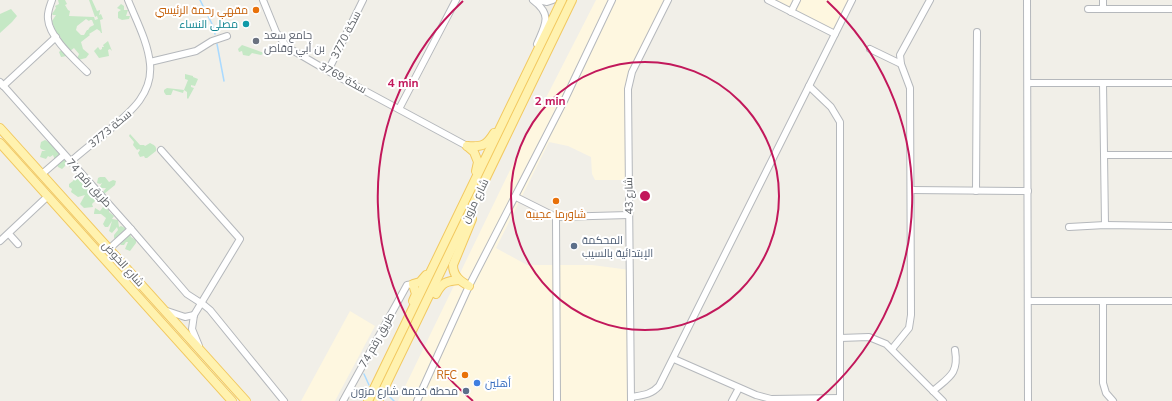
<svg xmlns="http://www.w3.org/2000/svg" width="1172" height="401" font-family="'Nunito Sans',Cairo,sans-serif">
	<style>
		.commercial { fill: #fef7e0 }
		.green { fill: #c5e8c5; fill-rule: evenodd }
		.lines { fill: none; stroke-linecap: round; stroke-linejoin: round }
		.stream { stroke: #aadaff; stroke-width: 1.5 }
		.minor-casing { stroke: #b5b8bc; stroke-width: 8 }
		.major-casing { stroke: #f2c960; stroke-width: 10 }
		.minor { stroke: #fff; stroke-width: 6 }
		.major { stroke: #fff2af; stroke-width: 8 }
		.ring { fill: none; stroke: #c2185b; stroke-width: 2 }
		.food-dot { fill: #e8710a; stroke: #fff; stroke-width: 1.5 }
		.culture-dot { fill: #0f9aa8; stroke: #fff; stroke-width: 1.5 }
		.worship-dot { fill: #6b7280; stroke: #fff; stroke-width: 1.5 }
		.service-dot { fill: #5c6f8a; stroke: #fff; stroke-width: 1.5 }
		.shop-dot { fill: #3f7fe0; stroke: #fff; stroke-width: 1.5 }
		.labels { text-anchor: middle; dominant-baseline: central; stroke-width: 4; stroke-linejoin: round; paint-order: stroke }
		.food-label { font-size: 11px; fill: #c56008; stroke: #fff; text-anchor: end }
		.culture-label { font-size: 11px; fill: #0d838f; stroke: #fff; text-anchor: end }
		.worship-label { font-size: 11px; fill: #5b616d; stroke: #fff; text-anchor: start }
		.street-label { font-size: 11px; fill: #5f6368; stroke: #fff }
		.service-label { font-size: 11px; fill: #4e5e75; stroke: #fff; text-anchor: start }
		.shop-label { font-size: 11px; fill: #366cbe; stroke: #fff; text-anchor: start }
		.centre { fill: #c2185b; stroke: #fff; stroke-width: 2 }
		.ring-label { font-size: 12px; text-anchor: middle; font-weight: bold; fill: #c2185b; stroke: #fff; stroke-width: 4; stroke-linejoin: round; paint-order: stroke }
	</style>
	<rect width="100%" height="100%" fill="#f1efe8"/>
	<g class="commercial">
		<path d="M596,0H668L636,63L628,89L625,180H595L592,174L591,157L568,146L549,142L496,248L527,265H592L630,270L631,401H398L529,131Z"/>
		<path d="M768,0H852L835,34Z"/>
		<path d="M350,311L375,326L335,401H301Z"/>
	</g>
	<g class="green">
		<path d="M58,0H65L67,4L65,5L68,10L70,11L69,16L94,17L95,20L98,19L97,16L95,17L89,0H92L97,11L100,10V11L99,15L101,14L103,19L100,20L102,33H101L100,31L97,29L89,34L90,35L81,42L83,49L89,54L86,58L78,60L77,59L79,54L74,48L70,51L67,56L61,57L59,52L64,48L59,44L61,38L59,35L53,31L54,28L52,21L56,15H53L52,14L56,8L55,6L59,4ZM86,19L89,21L90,20H92L94,25L90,27L88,30H87L84,35H81L76,30L77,26Z"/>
		<path d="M121,4L124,6V10H128L126,16H130L129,19L122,20L118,18V12L121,10L117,8Z"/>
		<path d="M11,9L17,16L12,22L0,33V14Z"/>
		<path d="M108,41L112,51L110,49L108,50L109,56L99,58L94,51L98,47L100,50L102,49V47H104L103,45Z"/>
		<path d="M242,45L264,53L261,55L252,53L249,56L243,55L242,51L239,52L238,49Z"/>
		<path d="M185,74L193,76V77L198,79L195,86L191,85V87L194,88L188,99L187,98V92L184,90L183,93L173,90L171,95H166L164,92V90L167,88L184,90L188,80L185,79Z"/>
		<path d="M130,134L140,145H144L145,146L150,143C154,145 157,146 156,151L147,158H145L144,156L140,157L138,153L140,150L139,149L137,150L133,145L134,142L129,136Z"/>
		<path d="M45,140C55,144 58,156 67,160L65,166L62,169L58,167L53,155L50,157L48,156L46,159L40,157L42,151H46L41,149L40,147L41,142Z"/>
		<path d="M77,175H79L82,177L96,196V200L92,204L93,207L84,208L80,204L85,195L78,197L71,192L72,189L69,187V184L73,181L75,177Z"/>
		<path d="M100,177H105L109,182L113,180L116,181L115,185L104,194L103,192L106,188H99L102,183L100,184L97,183L98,178Z"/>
		<path d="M103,207L109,210V212L114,216L112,219L118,220L119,227L121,226L125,228V232L130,233L131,237L136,240V243L130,251L125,249L128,242H126L124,245H121L114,238V235L118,230L117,227L112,233L109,231L112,221L108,227H105L103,224L106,218L101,214H94V213L95,208L100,211Z"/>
	</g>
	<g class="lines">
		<g class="stream">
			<path d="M200,0L213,26L215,34"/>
			<path d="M217,44L224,81"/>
			<path d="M364,374L369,385"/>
			<path d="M390,397L394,401"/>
		</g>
		<g class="minor-casing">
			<g id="minor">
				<path d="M52,0C50,6 47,12 48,19C49,37 75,60 87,72"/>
				<path d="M263,0L276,32L287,47L328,71L467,146"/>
				<path d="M533,0C553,15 545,25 537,44"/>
				<path d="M538,0L547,2L553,0"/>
				<path d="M768,0L835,34"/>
				<path d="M1027,0L1028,401"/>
				<path d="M1088,9H1172"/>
				<path d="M1103,9V0"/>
				<path d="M791,12L797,0"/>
				<path d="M870,49L901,64L910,88L911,315L909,328L892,349"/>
				<path d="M150,62L196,51L212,41L227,36"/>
				<path d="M901,64L900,55L930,0"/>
				<path d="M328,71L363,0"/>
				<path d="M0,82L131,229L187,294L204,305L210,310L284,401"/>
				<path d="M1028,83H1172"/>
				<path d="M1103,83L1105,225"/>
				<path d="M3,86L56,37"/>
				<path d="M809,86L831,107L840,122V401"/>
				<path d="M399,109L456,0"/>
				<path d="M161,150L240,239L194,315L192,329L199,346"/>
				<path d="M1104,155H1172"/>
				<path d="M70,162C83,151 95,141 108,131C129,113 153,95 150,64C148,42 136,20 128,0"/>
				<path d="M42,174L64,155"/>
				<path d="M911,190L1028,191"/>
				<path d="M976,191L977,32"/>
				<path d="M516,197L556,217L629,215"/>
				<path d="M556,217L557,401"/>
				<path d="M1069,227L1105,225L1172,226"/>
				<path d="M9,234L18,244"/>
				<path d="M0,241L48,196"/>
				<path d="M109,249L131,229"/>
				<path d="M1028,301H1172"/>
				<path d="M1103,301V383L1106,393L1113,401"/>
				<path d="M167,311L185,317L194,315"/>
				<path d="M840,338L869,337L886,344L943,401"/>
				<path d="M674,359L756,395L771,399L840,398"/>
				<path d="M933,391C949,377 959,374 955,350"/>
				<path d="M631,397C642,395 651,395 659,386L852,0"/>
				<path d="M343,401L407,285L413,284"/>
				<path d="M417,401L469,286L564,101L612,0"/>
				<path d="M631,401L628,89L632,72L668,0"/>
				<path d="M732,401L739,388"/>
			</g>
		</g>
		<g class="major-casing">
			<g id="major">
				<path d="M0,128L246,401"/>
				<path d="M0,143L232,401"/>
				<path d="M467,146L474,152L478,162L476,171"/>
				<path d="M467,146C482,147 486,146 494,133"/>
				<path d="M469,286C460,281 453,276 453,265L472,219"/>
				<path d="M436,294C442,282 447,281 459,280"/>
				<path d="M413,301L416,294L413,284L420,282L426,275"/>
				<path d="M368,401L562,0"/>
				<path d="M378,401L572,0"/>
			</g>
		</g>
		<use href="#minor" class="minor"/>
		<use href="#major" class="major"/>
	</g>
	<g class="ring">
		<circle cx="645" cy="196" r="134"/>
		<path d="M473 401A267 267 0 0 1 463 1M827 1A267 267 0 0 1 817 401"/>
	</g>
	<g class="food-dot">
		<circle cx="256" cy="10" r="4"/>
		<circle cx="556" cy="201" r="4"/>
		<circle cx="465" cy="375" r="4"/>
	</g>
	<circle class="culture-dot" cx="246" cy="24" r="4"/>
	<circle class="worship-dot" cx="256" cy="41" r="4"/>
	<g class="service-dot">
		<circle cx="574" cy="246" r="4"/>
		<circle cx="466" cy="391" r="4"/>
	</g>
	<circle class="shop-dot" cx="477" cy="383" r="4"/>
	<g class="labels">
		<g class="food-label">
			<text x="248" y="10">مقهي رحمة الرئيسي</text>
			<text x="556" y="214" text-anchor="middle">شاورما عجيبة</text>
			<text x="457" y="375">RFC</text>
		</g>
		<g class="culture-label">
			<text x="238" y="24">مصلى النساء</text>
		</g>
		<g class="worship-label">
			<text x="264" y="35">جامع سعد<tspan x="264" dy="13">بن أبي وقاص</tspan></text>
		</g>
		<g class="street-label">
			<text transform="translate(346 35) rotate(-63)">سكة 3770</text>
			<text transform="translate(343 78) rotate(29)">سكة 3769</text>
			<text transform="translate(110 129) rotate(-40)">سكة 3773</text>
			<text transform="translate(89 183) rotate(48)">طريق رقم 74</text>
			<text transform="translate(629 196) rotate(-91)">شارع 43</text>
			<text transform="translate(475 201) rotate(-64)">شارع مزون</text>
			<text transform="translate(123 264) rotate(48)">شارع الخوض</text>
			<text transform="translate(377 340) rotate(-61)">طريق رقم 74</text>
		</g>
		<g class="service-label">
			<text x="582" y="240">المحكمة<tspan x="582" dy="13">الإبتدائية بالسيب</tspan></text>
			<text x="458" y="391" text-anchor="end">محطة خدمة شارع مزون</text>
		</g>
		<g class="shop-label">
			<text x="485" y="383">أهلين</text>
		</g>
	</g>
	<circle cx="645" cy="196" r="6" class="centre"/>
	<g class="ring-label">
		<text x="403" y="87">4 min</text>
		<text x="550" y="105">2 min</text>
	</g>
</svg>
